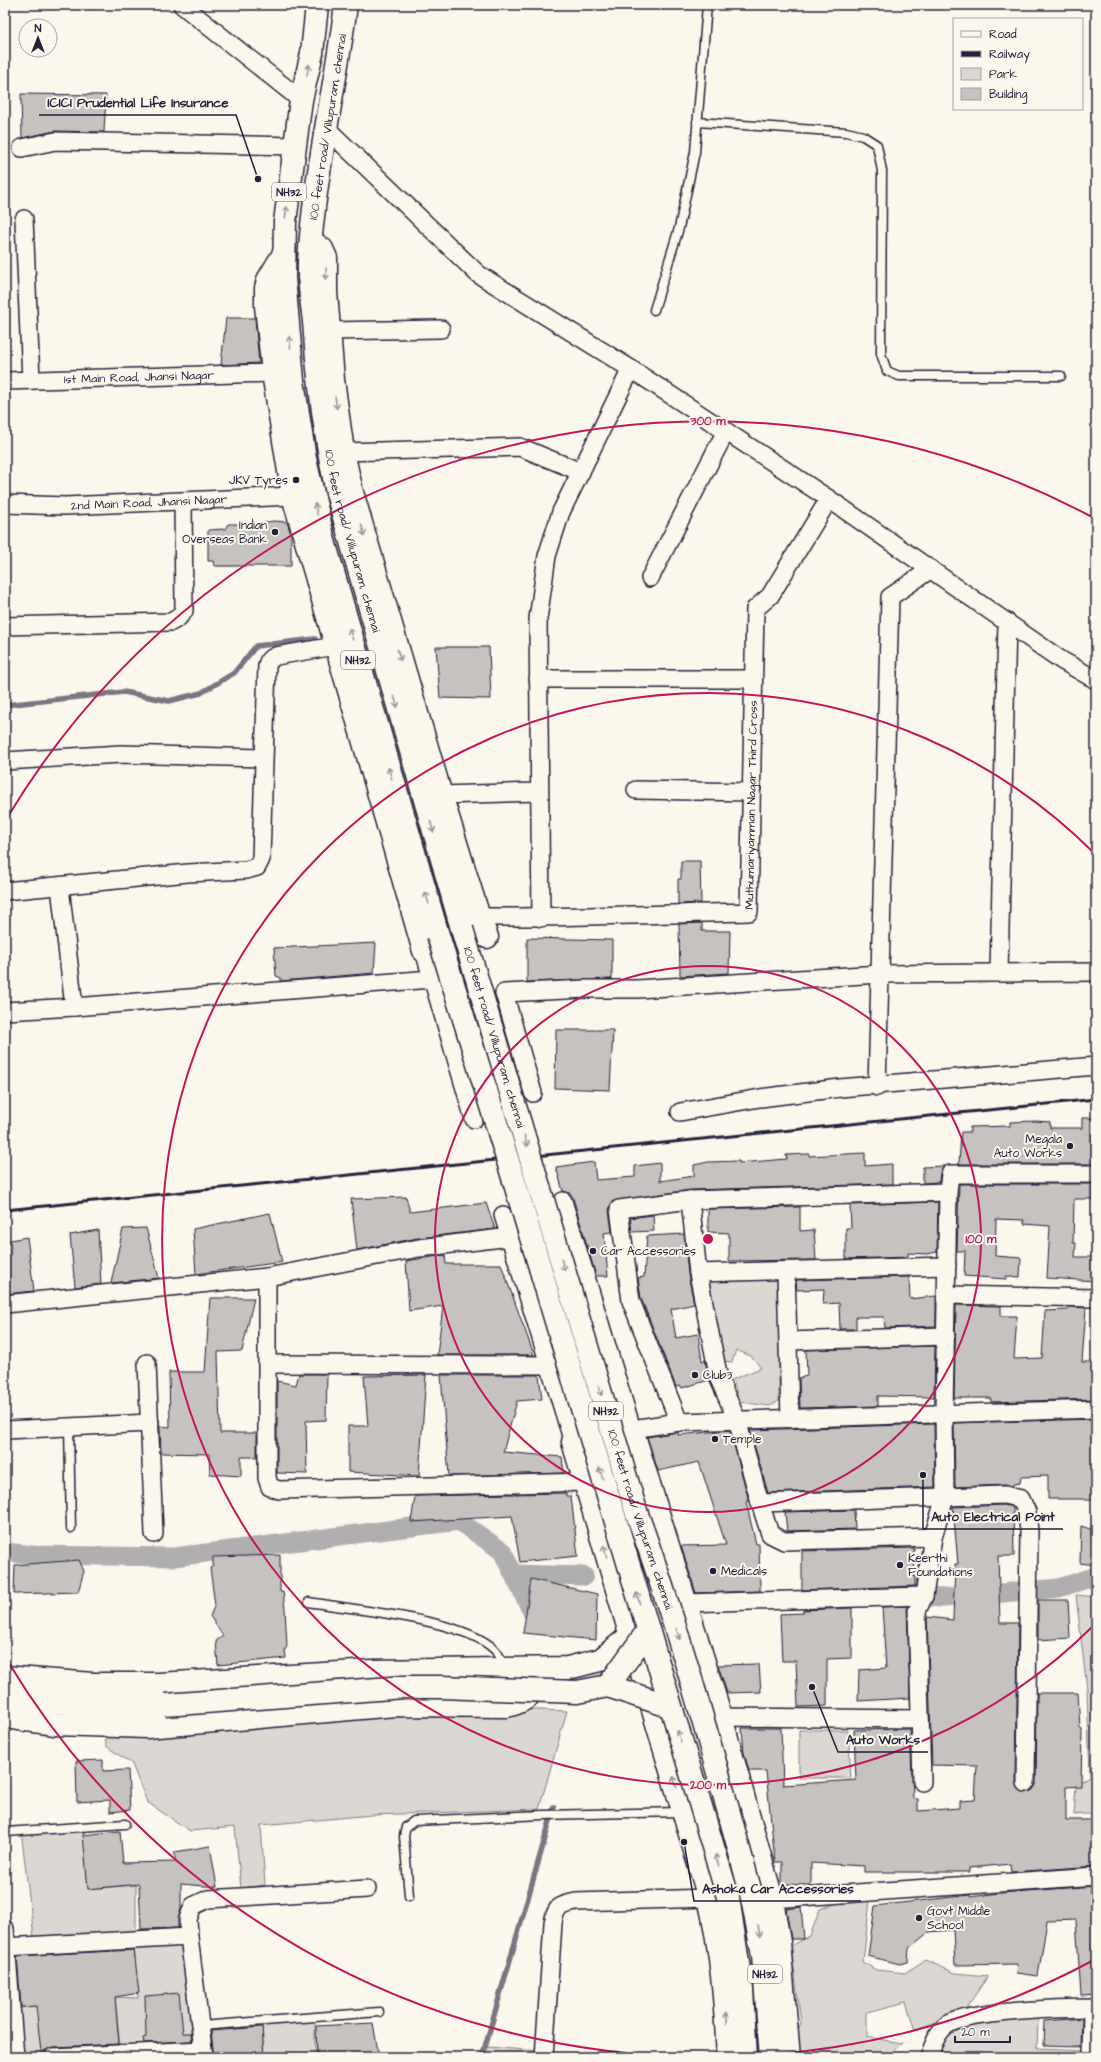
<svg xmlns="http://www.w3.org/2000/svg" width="1101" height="2062" font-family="'Architects Daughter',sans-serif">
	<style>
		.green { fill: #dbd8d3; stroke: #7e7d87 }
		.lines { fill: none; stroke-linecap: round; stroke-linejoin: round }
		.stream { stroke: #787681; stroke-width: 5.5 }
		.canal { stroke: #b1aeb0; stroke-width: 19 }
		.building { fill: #c6c2c0; stroke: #22223b }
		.lane-casing { stroke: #22223b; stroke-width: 11 }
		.street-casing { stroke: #22223b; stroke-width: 20 }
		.secondary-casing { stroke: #22223b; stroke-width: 25 }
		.highway-casing { stroke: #22223b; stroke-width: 25 }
		.lane { stroke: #fbf7ec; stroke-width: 8 }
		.street { stroke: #fbf7ec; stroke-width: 17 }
		.secondary { stroke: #fbf7ec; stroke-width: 22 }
		.highway { stroke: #fbf7ec; stroke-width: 22 }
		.rail { stroke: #22223b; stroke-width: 3 }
		.highway-bridge-casing { stroke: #22223b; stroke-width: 25; stroke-linecap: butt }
		.highway-bridge { stroke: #fbf7ec; stroke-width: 22 }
		.oneway { stroke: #99979c }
		.ring { fill: none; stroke: #c2185b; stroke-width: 2 }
		.poi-dot { fill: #22223b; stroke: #fbf7ec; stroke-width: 1.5 }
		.labels { text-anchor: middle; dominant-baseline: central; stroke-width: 4; stroke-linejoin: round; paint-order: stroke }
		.shield { fill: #fbf7ec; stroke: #636270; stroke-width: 1 }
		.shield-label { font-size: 11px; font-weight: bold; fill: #22223b }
		.street-label { font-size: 12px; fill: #22223b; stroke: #fbf7ec }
		.poi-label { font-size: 12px; fill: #22223b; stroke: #fbf7ec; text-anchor: start }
		.centre { fill: #c2185b; stroke: #fbf7ec; stroke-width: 2 }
		.ring-label { font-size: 12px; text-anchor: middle; font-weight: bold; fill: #c2185b; stroke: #fbf7ec; stroke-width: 4; stroke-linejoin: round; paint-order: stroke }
		.leader { fill: none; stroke: #22223b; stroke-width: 1.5 }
		.callout-dot { fill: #22223b; stroke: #fbf7ec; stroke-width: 1.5 }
		.callout-label { font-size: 13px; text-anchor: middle; font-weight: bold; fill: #22223b; stroke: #fbf7ec; stroke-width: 4; stroke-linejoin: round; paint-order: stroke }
	</style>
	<rect width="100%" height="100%" fill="#fbf7ec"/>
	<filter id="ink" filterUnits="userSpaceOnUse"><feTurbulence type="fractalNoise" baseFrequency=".025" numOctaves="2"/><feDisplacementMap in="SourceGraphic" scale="8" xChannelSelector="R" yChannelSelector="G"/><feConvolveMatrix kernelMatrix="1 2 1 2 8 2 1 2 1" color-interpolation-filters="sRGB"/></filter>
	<g filter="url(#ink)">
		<g class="green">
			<path d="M780,1276L779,1401L770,1406L739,1402L733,1379L761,1368L751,1356L736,1350L732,1362L723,1361L709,1282Z"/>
			<path d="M1076,1595L1096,1597V1813L1074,1815L1076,1785L1090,1776L1087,1689Z"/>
			<path d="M395,1705L567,1711L539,1809L372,1815L261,1825L265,1885L241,1888L235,1827L190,1831L147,1802L132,1764L106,1746L105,1731Z"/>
			<path d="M799,1730H848L851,1778H799Z"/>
			<path d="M84,1827L88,1889L136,1885V1930L182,1929L35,1945L21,1831Z"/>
			<path d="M870,1900L863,1962L876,1970L905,1973L925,1960L955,1973L988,1976L964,2011L915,2030L906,2002L867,2012V2037L902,2043L887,2057H798L795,2036L801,2023L791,1946L810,1936L820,1909L843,1901Z"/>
			<path d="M189,1939L200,2051L184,2048L15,2057L11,2009L36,2006L72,2051L66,2002L82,2001L84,2049L120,2047L115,1997L138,1998L134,1945Z"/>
			<path d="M315,2017V2057H264L262,2025Z"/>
			<path d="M1038,2019L1037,2048L1086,2050L1085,2057H938L944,2036L979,2021Z"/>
			<path d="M488,2047L539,2051V2057H485Z"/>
		</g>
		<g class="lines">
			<g class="stream">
				<path d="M5,705L124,692L169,701L201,693L234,673L256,646L315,639"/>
				<path d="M482,2057L554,1807"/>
			</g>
			<g class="canal">
				<path d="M5,1552L33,1555L174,1557L459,1521L502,1551L536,1620"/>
				<path d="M513,1574L584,1576"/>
				<path d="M907,1596L944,1598L1059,1588L1096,1576"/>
			</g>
		</g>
		<g class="building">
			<path d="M21,94L106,95L104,132L55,131L22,138Z"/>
			<path d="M226,318H255L259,363L221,365Z"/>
			<path d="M273,521L287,522L291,534V566H214L213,561H208V530L225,529L228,524H257Z"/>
			<path d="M436,647H489L491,699L440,698Z"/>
			<path d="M681,861H700L701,903L678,904V879H681Z"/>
			<path d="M702,923V931H730L729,973L680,976L679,924Z"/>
			<path d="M527,938L612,940V979L527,982Z"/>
			<path d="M376,943L374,973L281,981V978L276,976L274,948Z"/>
			<path d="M556,1030H613L610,1090L555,1088Z"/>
			<path d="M1082,1118H1096V1160H1094V1164H959L961,1132H970V1127L1010,1126V1122L1036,1121L1050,1122V1128H1082Z"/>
			<path d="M865,1153V1166L892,1164V1184L690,1190L613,1201L609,1210L612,1232L604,1233L608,1276H596L573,1198L570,1193L563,1191L556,1167L594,1162L596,1180L635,1177V1166L660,1163V1181L694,1176V1165L708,1162L739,1161V1163L787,1159L786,1155L809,1154V1156Z"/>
			<path d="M944,1166L940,1173L939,1182L923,1183V1167Z"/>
			<path d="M959,1184H1093V1199H1074L1073,1243H1076L1075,1257H1096V1281L1047,1278L1050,1226L1024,1224V1220L996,1219L995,1256L1021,1258L1020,1277L1006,1276V1279L964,1276L965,1251H957Z"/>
			<path d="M406,1197L410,1212L486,1203L495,1229L418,1238L357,1250L351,1199Z"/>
			<path d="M938,1202L937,1252L927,1254L908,1253V1257L846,1259V1228H851L850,1205Z"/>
			<path d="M800,1207V1231L814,1230L816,1260L729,1261V1233L708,1232V1209Z"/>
			<path d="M270,1213L282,1262L196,1274L193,1229Z"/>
			<path d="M653,1215L654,1231L632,1232L630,1218Z"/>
			<path d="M146,1228L159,1278L111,1283L123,1229Z"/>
			<path d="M98,1230L101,1284L75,1287L70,1235Z"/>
			<path d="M684,1234L688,1274L694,1304L671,1309L676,1338L698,1334L702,1361L705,1360L709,1380L682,1388L681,1386L676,1387L641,1298L638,1278L644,1277L647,1236Z"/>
			<path d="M27,1237L34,1291L5,1294V1241Z"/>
			<path d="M445,1255L446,1264H501L534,1355H437L443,1306L409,1311L406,1261Z"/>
			<path d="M909,1277L910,1299L936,1296V1326L885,1328L884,1317H856V1329H840L839,1303L823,1304L824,1289L797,1290L796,1280Z"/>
			<path d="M210,1298H254L242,1351L218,1352L220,1433H257V1457H241V1476L210,1474L209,1454L161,1453L160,1426L170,1427L169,1372H205Z"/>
			<path d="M956,1305L1001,1306V1316H1017L1014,1359L1042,1358L1045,1311L1068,1310L1069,1307L1086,1308L1082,1362H1093L1096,1399L991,1402V1398H954Z"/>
			<path d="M935,1346L934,1397L878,1396V1406L800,1408L799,1378L807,1376L806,1350Z"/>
			<path d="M299,1374H327L326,1420L306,1421L307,1474L277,1473V1381L296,1385Z"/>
			<path d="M426,1375L419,1476L348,1472V1426H368L364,1376Z"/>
			<path d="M441,1375H539L542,1399L517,1401L503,1452L562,1457L564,1473L449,1476Z"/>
			<path d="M1096,1419L1093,1499H1048V1476L1021,1477L1020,1483L1013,1484V1487L1005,1485L955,1487L954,1423Z"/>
			<path d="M934,1424L935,1487L768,1493L750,1430Z"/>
			<path d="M730,1430L749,1501L746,1502L756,1544H759L760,1591L696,1593L681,1546L726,1545L699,1462L658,1471L647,1437L678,1432V1435Z"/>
			<path d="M566,1493V1496H571L578,1556L520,1562L512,1516L411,1522L415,1496Z"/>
			<path d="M1004,1505L1013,1507L1014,1556H998L1000,1623H1018L1016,1783L1021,1791L1026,1793L1034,1788L1036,1784L1037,1693H1078L1080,1729H1082L1081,1786L1066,1787V1820H1096V1866L1011,1872L1010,1864L969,1868V1872H864V1866L811,1863V1885L782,1884V1862H775L766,1771H749L744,1753L742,1728H781L783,1785L856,1780L854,1730L910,1729L913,1799H918V1811L960,1808V1801L975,1800L977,1766L932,1765L927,1617L953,1620L955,1564H958L953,1507Z"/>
			<path d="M854,1510L855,1529L787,1531L785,1512Z"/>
			<path d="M1081,1526L1096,1531V1565L1080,1563Z"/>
			<path d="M914,1548L915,1586L802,1590V1551Z"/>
			<path d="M280,1555V1592H283L285,1609L287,1646L285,1650L286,1658L218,1665L216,1641L223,1636L210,1616L215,1605L210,1568L213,1566V1557Z"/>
			<path d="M79,1560L84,1571L78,1592L14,1594L15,1565Z"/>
			<path d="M531,1579L597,1594L596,1640L523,1633Z"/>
			<path d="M1038,1600H1068L1070,1638L1038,1640Z"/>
			<path d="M907,1606L910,1698L858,1701L859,1670L886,1668L882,1607Z"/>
			<path d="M852,1608V1658L827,1659V1706L798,1707L796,1661H782L780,1614L803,1613V1610Z"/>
			<path d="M759,1664L761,1692L727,1693L718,1665Z"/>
			<path d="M103,1760V1771L128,1770L130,1810L110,1812V1800L77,1802L76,1761Z"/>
			<path d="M120,1831L123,1863L175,1862V1852L210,1846L217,1887L181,1884V1909L178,1919V1928L141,1929L139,1884L88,1889L83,1835Z"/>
			<path d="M1095,1886L1093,1958H1096V1995L1081,1996L1076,1920L1047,1921L1038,1976L1016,1973L1017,1964L955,1965L953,1930L929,1932L909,1948L908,1962L900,1964L868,1956L875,1906L961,1896L970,1895V1897L1001,1893Z"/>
			<path d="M801,1907L804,1939H791L786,1909Z"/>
			<path d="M134,1950L139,1993L115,1997L119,2044L53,2047L41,2052L36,2006L21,2007L17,1956Z"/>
			<path d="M179,1993L183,2033H191L192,2041L144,2043L143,2038L146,2037L145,1996Z"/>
			<path d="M1082,2018L1081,2046L1043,2045L1044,2021Z"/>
			<path d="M373,2023L379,2057H317L316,2026Z"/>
			<path d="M262,2027L264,2057H214L211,2031Z"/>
		</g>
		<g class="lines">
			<g class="lane-casing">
				<g id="lane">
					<path d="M697,122L846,132L863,136L877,145L882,171L881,354L887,371L899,376H1061"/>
					<path d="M654,310L679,228L695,152L707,5"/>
					<path d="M69,1427L71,1528"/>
					<path d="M309,1602C354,1610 463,1619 494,1649C499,1654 502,1661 503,1668"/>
					<path d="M5,1832L125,1824"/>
					<path d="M409,1896L404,1836L406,1827L414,1821L543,1815L681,1812"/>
					<path d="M201,2026L379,2012"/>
				</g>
			</g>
			<g class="street-casing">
				<g id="street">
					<path d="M182,5L301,100"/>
					<path d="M325,127L478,274L631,369L829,499L1061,660L1096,680"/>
					<path d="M22,148L55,141L295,146"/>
					<path d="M24,219L31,380"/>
					<path d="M329,331L441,329"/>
					<path id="s1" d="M5,381L273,373"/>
					<path d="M343,452L520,447L581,472"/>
					<path id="s2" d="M5,504L65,506L293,496"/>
					<path d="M650,578L726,431"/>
					<path d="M5,626L171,622L178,618L184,611L183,501"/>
					<path d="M538,679H753"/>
					<path d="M5,761L121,754L263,758"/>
					<path d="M636,790L751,792"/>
					<path d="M441,795L539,792"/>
					<path d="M60,887L74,1007"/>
					<path d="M5,891L188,873L246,870L257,867L261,859L267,665L269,660L276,656L335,646"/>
					<path id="s3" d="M479,917C569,918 659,914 749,912L755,609L770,596L829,499"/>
					<path d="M541,918L538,619L547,556L561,512L631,369"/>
					<path d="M424,951L474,1119"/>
					<path d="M999,973L1007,622"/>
					<path d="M5,1011L74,1007L432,979"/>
					<path d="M877,1087L890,597L931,569"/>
					<path d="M533,1093L504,993L586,989H637L880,974L1096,972"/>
					<path d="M680,1112L760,1098L840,1088L1096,1066"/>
					<path d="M690,1200L698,1273L719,1379L737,1420L760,1503L770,1534L784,1541L933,1537"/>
					<path d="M563,1201L632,1429L679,1422L1096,1409"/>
					<path d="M503,1215L573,1442"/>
					<path d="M786,1270L790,1419"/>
					<path d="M698,1273L947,1266"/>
					<path d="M267,1277V1478L270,1487L279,1490L585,1482"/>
					<path d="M947,1295L1096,1298"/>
					<path d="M5,1304L267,1277L419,1248L510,1237"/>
					<path d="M788,1341L946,1336"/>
					<path d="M147,1363L154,1534"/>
					<path d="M268,1364L549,1365"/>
					<path d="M679,1422L631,1301L619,1209L690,1200L948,1192"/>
					<path d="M5,1430L150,1423"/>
					<path d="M760,1503L1005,1495L1021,1499L1027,1512L1029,1531L1026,1783"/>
					<path d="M685,1603L924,1596"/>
					<path d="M721,1717L920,1719"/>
					<path d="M922,1782L917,1611L924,1596L933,1537L945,1497L944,1413L948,1192L950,1174H1096"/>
					<path d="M772,1899L1096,1876"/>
					<path d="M5,1929L15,2057"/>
					<path d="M5,1947L189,1937"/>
					<path d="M53,2057L203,2050"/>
					<path d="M204,2057L189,1937L188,1919L193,1906L208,1899L367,1889"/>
					<path d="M544,2057L553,1923C556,1905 560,1906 576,1902L709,1898"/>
					<path d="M931,2057C931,2046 938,2031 947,2025C967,2011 1068,2008 1096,2008"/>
					<path d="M1091,2057L1092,2008"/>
				</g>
			</g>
			<g class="secondary-casing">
				<g id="secondary">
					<path d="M311,241L322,249L326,258V292L333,380L343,452L352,492L441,795L479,917L487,937"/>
					<path d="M283,255L268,280L266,288V306L273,373L293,496L424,951"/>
					<path d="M5,1677L93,1684H159L372,1671L568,1668L600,1660L630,1636"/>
					<path d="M5,1717L55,1724L147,1727L395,1705L507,1706C526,1701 534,1696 536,1675"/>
					<path d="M728,2057C725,2001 722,1954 709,1898L573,1442L632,1429L721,1717L772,1899L779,1942L789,2057"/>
				</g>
			</g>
			<g class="highway-casing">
				<g id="highway">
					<path d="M317,5L312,53L301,100L285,222L284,278L293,381L305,459L324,541L438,935"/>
					<path id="s4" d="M346,5C335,91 314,175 309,262C308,282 312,303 314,322C318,380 325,436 337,493L462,929"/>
					<path d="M5,1697C60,1704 110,1706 165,1705"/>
					<path d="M751,1893L763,1956L771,2057"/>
					<path d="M728,1897L742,1990L746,2057"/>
				</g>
			</g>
			<use href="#lane" class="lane"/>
			<use href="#street" class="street"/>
			<use href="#secondary" class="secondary"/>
			<use href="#highway" class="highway"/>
			<path class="rail" d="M5,1210L1096,1099"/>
			<g class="highway-bridge-casing">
				<g id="highway-bridge">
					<path id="s5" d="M462,929L637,1514C682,1638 716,1765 751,1893"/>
					<path d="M438,935L515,1184L728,1897"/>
					<path d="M608,1686L647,1632"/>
					<path d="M165,1705L404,1687H441L577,1692L608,1686L669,1706"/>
				</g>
			</g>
			<use href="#highway-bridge" class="highway-bridge"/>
		</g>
		<defs><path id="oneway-shaft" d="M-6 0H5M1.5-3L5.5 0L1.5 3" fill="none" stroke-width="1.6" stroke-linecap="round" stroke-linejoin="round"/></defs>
		<g class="oneway">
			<use href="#oneway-shaft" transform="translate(308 70) rotate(-77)"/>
			<use href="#oneway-shaft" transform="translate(286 212) rotate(-83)"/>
			<use href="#oneway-shaft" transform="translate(326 274) rotate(91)"/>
			<use href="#oneway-shaft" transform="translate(290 342) rotate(-95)"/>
			<use href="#oneway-shaft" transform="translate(336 403) rotate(82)"/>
			<use href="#oneway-shaft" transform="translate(316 509) rotate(-104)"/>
			<use href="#oneway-shaft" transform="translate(363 530) rotate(74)"/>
			<use href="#oneway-shaft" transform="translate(351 634) rotate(-106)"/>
			<use href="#oneway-shaft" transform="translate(399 655) rotate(73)"/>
			<use href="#oneway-shaft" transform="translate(396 702) rotate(74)"/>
			<use href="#oneway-shaft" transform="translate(390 773) rotate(-106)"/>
			<use href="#oneway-shaft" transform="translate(432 827) rotate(74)"/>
			<use href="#oneway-shaft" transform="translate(427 898) rotate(-107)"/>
			<use href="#oneway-shaft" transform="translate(526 1141) rotate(73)"/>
			<use href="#oneway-shaft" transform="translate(563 1265) rotate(74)"/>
			<use href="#oneway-shaft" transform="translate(600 1390) rotate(74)"/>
			<use href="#oneway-shaft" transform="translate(601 1473) rotate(-107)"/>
			<use href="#oneway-shaft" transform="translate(605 1551) rotate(-106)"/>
			<use href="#oneway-shaft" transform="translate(638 1598) rotate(-106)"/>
			<use href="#oneway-shaft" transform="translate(678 1634) rotate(73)"/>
			<use href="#oneway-shaft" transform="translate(679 1736) rotate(-108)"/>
			<use href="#oneway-shaft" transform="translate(675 1782) rotate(-107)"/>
			<use href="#oneway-shaft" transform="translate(717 1860) rotate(-107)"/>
			<use href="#oneway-shaft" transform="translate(759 1931) rotate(81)"/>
			<use href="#oneway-shaft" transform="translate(726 2018) rotate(-93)"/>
		</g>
	</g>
	<g class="ring">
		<circle cx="708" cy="1239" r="273"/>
		<path d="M1094 1625A546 546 0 1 1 1094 853"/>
		<path d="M1092 1961A818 818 0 0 1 715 2057M701 2057A818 818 0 0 1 7 1660M7 818A818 818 0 0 1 1092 517"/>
	</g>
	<g class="poi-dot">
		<circle cx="296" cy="480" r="4"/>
		<circle cx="275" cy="532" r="4"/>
		<circle cx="1070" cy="1146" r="4"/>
		<circle cx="593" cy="1251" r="4"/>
		<circle cx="695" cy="1375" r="4"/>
		<circle cx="715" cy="1439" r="4"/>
		<circle cx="900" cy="1565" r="4"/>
		<circle cx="713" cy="1571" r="4"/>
		<circle cx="919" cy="1918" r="4"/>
	</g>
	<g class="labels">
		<g class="shield">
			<rect x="272" y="183" width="34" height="18" rx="3"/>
			<rect x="341" y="651" width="34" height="18" rx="3"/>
			<rect x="589" y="1402" width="34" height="18" rx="3"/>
			<rect x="748" y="1965" width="34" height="18" rx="3"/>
		</g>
		<g class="shield-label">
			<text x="289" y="192">NH32</text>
			<text x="358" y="660">NH32</text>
			<text x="606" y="1411">NH32</text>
			<text x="765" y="1974">NH32</text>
		</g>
		<g class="street-label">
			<text transform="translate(328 127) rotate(-81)">100 feet road/ Villupuram, chennai</text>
			<text stroke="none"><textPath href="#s1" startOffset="134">1st Main Road, Jhansi Nagar</textPath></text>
			<text stroke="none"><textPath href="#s2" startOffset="144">2nd Main Road, Jhansi Nagar</textPath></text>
			<text stroke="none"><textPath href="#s4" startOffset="543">100 feet road/ Villupuram, chennai</textPath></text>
			<text stroke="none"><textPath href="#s3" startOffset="377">Muthumariyamman Nagar Third Cross</textPath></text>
			<text stroke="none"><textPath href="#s5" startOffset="113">100 feet road/ Villupuram, chennai</textPath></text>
			<text stroke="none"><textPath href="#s5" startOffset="617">100 feet road/ Villupuram, chennai</textPath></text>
		</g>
		<g class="poi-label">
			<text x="288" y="480" text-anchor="end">JKV Tyres</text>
			<text x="267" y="525" text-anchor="end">Indian<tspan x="267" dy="14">Overseas Bank</tspan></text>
			<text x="1062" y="1139" text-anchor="end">Megala<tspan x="1062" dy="14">Auto Works</tspan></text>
			<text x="601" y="1251">Car Accessories</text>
			<text x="703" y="1375">Club3</text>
			<text x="723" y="1439">Temple</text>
			<text x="908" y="1558">Keerthi<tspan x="908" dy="14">Foundations</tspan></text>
			<text x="721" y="1571">Medicals</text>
			<text x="927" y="1911">Govt Middle<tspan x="927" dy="14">School</tspan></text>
		</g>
	</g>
	<circle cx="708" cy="1239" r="6" class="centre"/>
	<g class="ring-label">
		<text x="708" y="425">300 m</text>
		<text x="981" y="1243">100 m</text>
		<text x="708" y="1789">200 m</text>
	</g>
	<path class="leader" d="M258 179L236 115H39M923 1475L923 1529H1063M812 1687L838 1752H928M684 1842L694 1901H861"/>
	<g class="callout-dot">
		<circle cx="258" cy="179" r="4"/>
		<circle cx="923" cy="1475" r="4"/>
		<circle cx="812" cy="1687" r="4"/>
		<circle cx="684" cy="1842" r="4"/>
	</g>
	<g class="callout-label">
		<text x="138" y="107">ICICI Prudential Life Insurance</text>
		<text x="993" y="1521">Auto Electrical Point</text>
		<text x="883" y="1744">Auto Works</text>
		<text x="778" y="1893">Ashoka Car Accessories</text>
	</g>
	<rect width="1101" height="2062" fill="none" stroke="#fbf7ec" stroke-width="20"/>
	<rect x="10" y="10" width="1081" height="2042" fill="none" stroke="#22223b" stroke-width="1.5" filter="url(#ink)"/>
	<rect x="953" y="18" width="130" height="92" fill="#fbf7ec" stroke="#a4a2a5"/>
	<rect x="961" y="31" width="20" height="6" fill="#fbf7ec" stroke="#a4a2a5"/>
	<text x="989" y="38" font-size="12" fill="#22223b">Road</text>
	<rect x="961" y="51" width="20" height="6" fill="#22223b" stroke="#a4a2a5"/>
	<text x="989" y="58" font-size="12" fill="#22223b">Railway</text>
	<rect x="961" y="68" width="20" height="12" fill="#dbd8d3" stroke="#a4a2a5"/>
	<text x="989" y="78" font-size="12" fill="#22223b">Park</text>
	<rect x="961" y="88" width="20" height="12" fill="#c6c2c0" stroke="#a4a2a5"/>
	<text x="989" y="98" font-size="12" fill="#22223b">Building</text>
	<g transform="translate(38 38)"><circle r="19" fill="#fbf7ec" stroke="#a4a2a5"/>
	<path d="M0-3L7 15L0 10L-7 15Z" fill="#22223b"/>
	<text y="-6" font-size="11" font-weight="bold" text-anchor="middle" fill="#22223b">N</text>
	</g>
	<path d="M955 2036v6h55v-6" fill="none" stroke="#22223b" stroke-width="2"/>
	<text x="961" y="2036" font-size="12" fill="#22223b" stroke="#fbf7ec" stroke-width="3" paint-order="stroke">20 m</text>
</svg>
